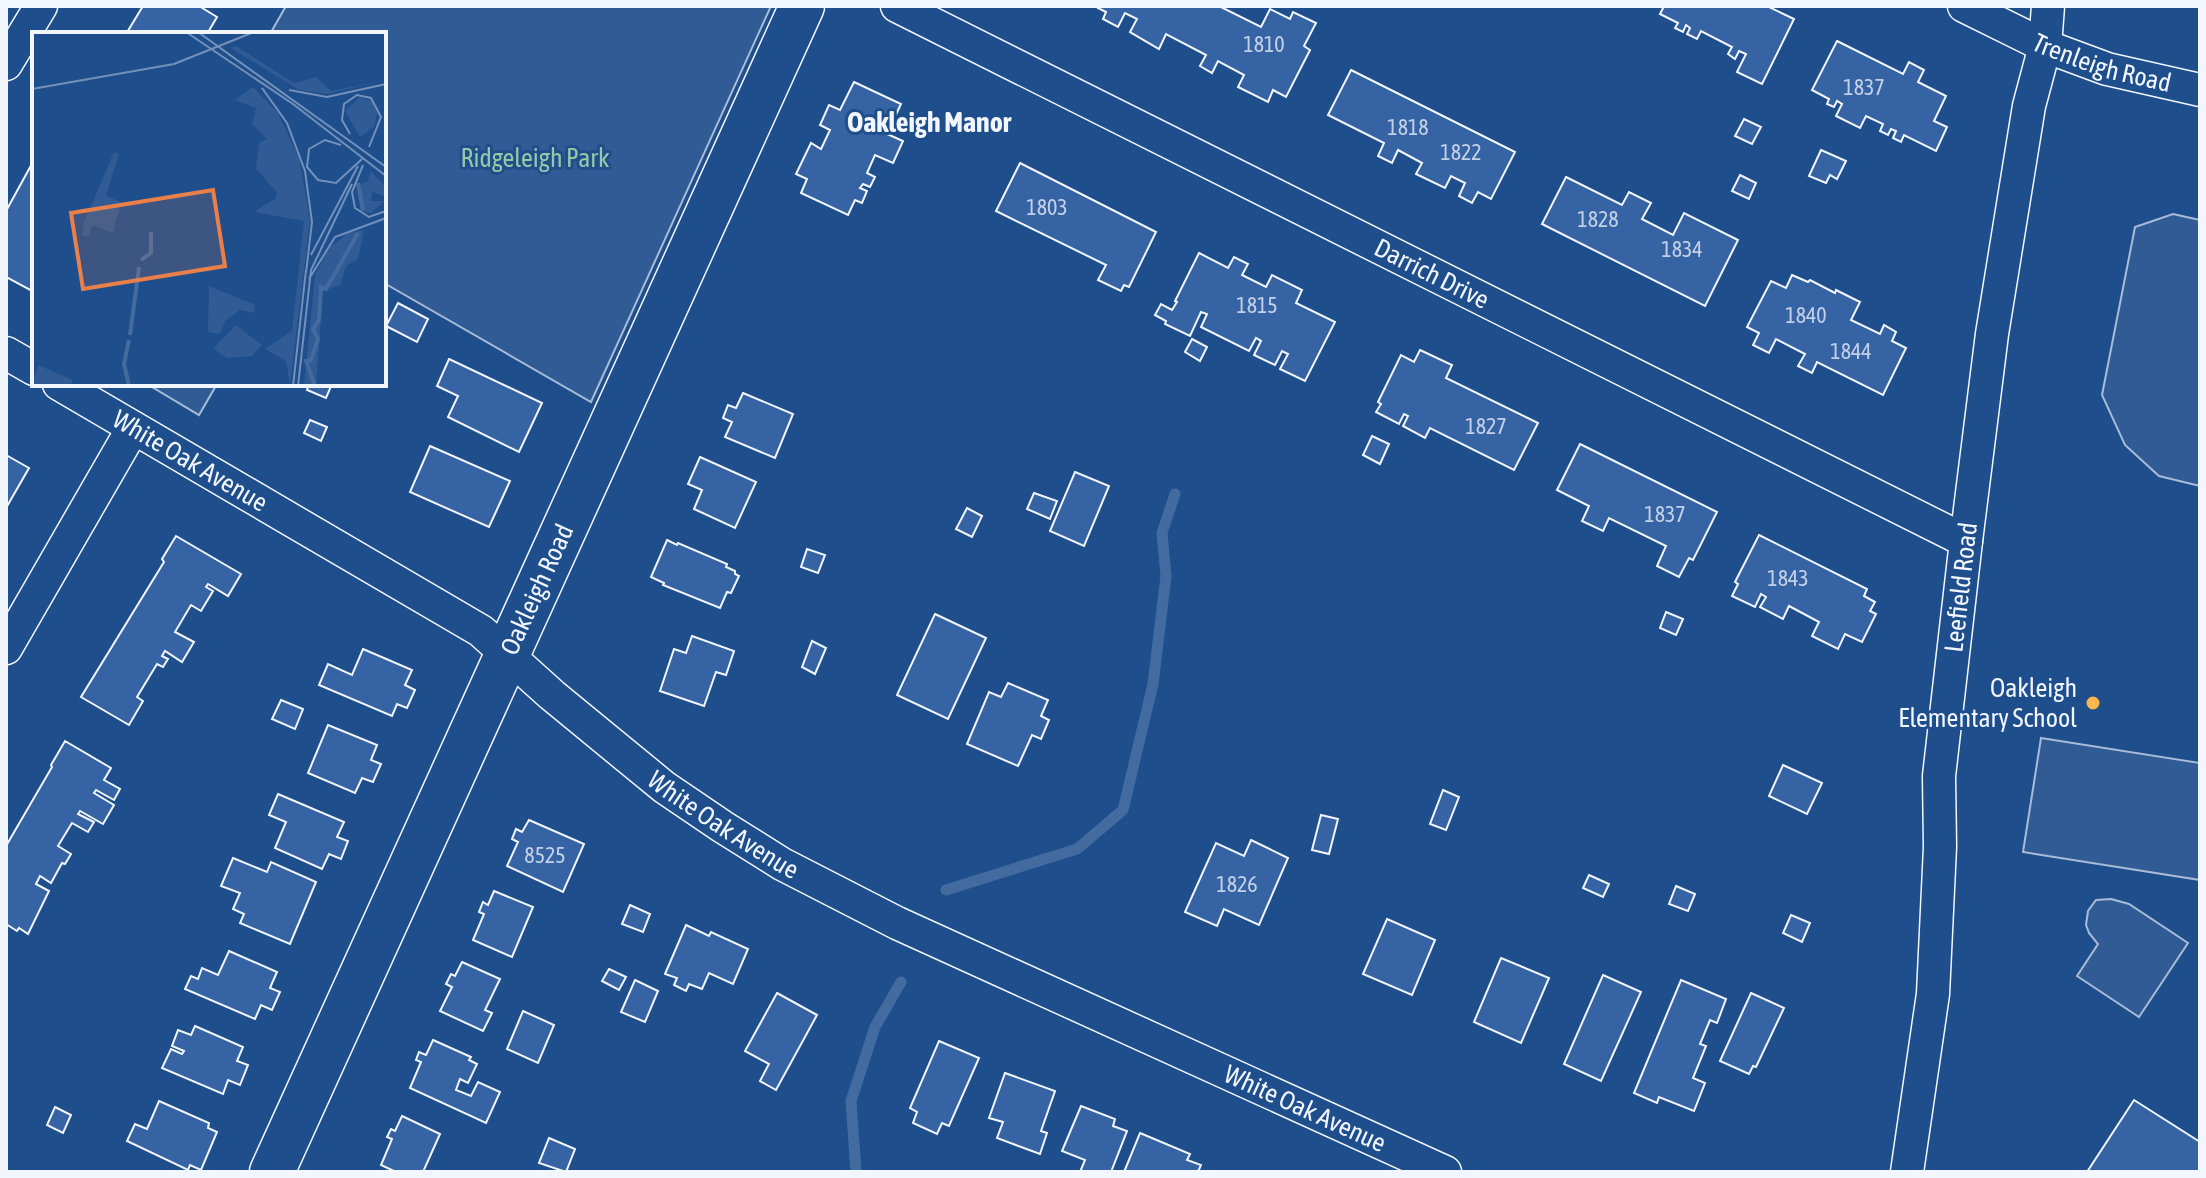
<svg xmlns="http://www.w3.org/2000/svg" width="2206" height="1178" font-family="'Asap Condensed',sans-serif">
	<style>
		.built { fill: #305b95; stroke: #a8bbd7; stroke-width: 2 }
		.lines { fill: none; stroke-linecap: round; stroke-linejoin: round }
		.stream { stroke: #446ba0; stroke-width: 11 }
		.building { fill: #3563a3; stroke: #f2f6ff; stroke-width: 2 }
		.street-casing { stroke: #f2f6ff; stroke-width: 35 }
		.secondary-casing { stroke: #f2f6ff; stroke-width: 47 }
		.street { stroke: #1f4e8c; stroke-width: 32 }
		.secondary { stroke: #1f4e8c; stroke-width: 44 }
		.poi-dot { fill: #ffb74d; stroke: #1f4e8c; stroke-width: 3 }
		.labels { text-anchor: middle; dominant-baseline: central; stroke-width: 6; stroke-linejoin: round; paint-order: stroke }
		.number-label { font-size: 22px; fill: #c3d1e8 }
		.street-label { font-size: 26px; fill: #f2f6ff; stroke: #1f4e8c }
		.park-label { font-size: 26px; fill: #97c8a6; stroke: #1f4e8c }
		.poi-label { font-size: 26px; fill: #f2f6ff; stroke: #1f4e8c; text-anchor: end }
		.neighbourhood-label { font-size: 28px; font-weight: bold; fill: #f2f6ff; stroke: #1f4e8c }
		.inset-river { fill: none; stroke: #446ba0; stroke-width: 4 }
		.inset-road { fill: none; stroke: #7391ba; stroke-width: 2 }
		.view { fill: #ea8049; fill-opacity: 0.15; stroke: #ea8049; stroke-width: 4 }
		.inset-edge { fill: none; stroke: #f2f6ff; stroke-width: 4 }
	</style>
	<rect width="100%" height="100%" fill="#1f4e8c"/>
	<g class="built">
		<path d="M286,6H771L591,402L384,283V34H270Z"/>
		<path d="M2173,214L2200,220V486L2159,476L2125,445L2102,395L2135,227Z"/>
		<path d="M147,384H217L199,415Z"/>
		<path d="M2041,738L2200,763V880L2023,852Z"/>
		<path d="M2111,899L2129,904L2188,943L2139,1017L2077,976L2098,944L2089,933L2086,925L2088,911L2096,900Z"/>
	</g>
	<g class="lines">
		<g class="stream">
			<path d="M946,890L1077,849L1123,810L1153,684L1166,576L1162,533L1175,494"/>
			<path d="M856,1172L851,1101L875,1027L901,982"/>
		</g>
	</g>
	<g class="building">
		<path d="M143,6H199L217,17L207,34H126Z"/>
		<path d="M1099,6H1219L1261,27L1270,9L1290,19L1293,12L1316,23L1304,46L1310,50L1286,97L1273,90L1268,102L1238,87L1244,75L1218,61L1212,73L1200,66L1206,55L1166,34L1159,49L1130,32L1137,19L1125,13L1118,27L1103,19L1106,12L1098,8Z"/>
		<path d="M1664,6H1767L1794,19L1762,84L1737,72L1746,54L1739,51L1735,59L1728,54L1732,47L1701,31L1697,39L1687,34L1690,28L1686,25L1683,32L1675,28L1678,23L1660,14Z"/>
		<path d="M1837,41L1903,74L1909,62L1924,70L1918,82L1946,96L1934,121L1947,127L1936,151L1904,135L1901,142L1893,138L1896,131L1891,129L1888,135L1880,131L1883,124L1866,116L1860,128L1836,116L1842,104L1837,101L1834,107L1827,104L1829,99L1812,90Z"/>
		<path d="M1351,70L1515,152L1491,199L1478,192L1472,203L1459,196L1465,183L1451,176L1445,188L1416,174L1422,163L1398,150L1392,163L1378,156L1384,143L1328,115Z"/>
		<path d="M854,82L901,104L887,134L903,141L893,163L875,155L867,173L875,177L870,187L863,184L860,188L867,191L862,203L855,200L848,215L801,193L807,179L796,174L811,143L821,149L830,130L820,125L829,105L840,110Z"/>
		<path d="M1744,119L1761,127L1752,144L1735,136Z"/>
		<path d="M1821,150L1846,161L1837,179L1830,175L1826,183L1809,176Z"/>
		<path d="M34,160V287L32,291L6,277V211Z"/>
		<path d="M1020,163L1156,232L1129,287L1124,285L1121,291L1098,280L1106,265L996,211Z"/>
		<path d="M1740,175L1756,183L1749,199L1732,191Z"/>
		<path d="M1566,177L1622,205L1629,192L1651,203L1642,219L1673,235L1684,213L1738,240L1705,306L1542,224Z"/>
		<path d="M1199,253L1228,268L1234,257L1248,264L1242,275L1266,287L1272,275L1302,290L1296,303L1335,322L1305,381L1280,369L1288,354L1282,351L1275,365L1254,355L1261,341L1256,338L1249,351L1201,327L1207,314L1201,312L1190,336L1165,324L1166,321L1155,315L1161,304L1172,310L1177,302L1175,301Z"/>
		<path d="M1792,275L1808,282L1810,280L1835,293L1836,290L1860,302L1851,320L1880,334L1884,325L1896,332L1892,341L1906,348L1883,395L1817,362L1812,373L1798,366L1805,354L1776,339L1769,353L1753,345L1759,333L1747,327L1771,281L1786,288Z"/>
		<path d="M398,303L428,319L417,342L386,326Z"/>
		<path d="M1192,339L1207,347L1200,361L1185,352Z"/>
		<path d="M1420,350L1452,365L1446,378L1538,423L1514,470L1430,428L1425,438L1403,426L1408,416L1404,414L1399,424L1376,412L1381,404L1378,402L1401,355L1414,362Z"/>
		<path d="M449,359L542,403L519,452L448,417L458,396L437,386Z"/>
		<path d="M309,384H332L326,398L307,390Z"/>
		<path d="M743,393L793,414L775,458L725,437L732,422L723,418L728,405L736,408Z"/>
		<path d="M310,420L327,427L321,441L304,433Z"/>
		<path d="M1372,436L1389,444L1380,464L1363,455Z"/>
		<path d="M1580,444L1717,512L1693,560L1689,558L1679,577L1657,566L1666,546L1609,518L1603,531L1582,521L1589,506L1557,490Z"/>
		<path d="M430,446L510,481L489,527L410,492Z"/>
		<path d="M6,455L29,468L6,508Z"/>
		<path d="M700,457L756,482L735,528L694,509L702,490L688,484Z"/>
		<path d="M1075,472L1109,486L1084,546L1050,531Z"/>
		<path d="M1034,493L1057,501L1050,519L1027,509Z"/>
		<path d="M967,508L982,516L972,537L956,529Z"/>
		<path d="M1759,535L1867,589L1864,596L1875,602L1870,611L1876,614L1862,642L1845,634L1838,649L1812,636L1819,622L1789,606L1783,619L1760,607L1766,597L1761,594L1755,607L1732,596L1738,584L1735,582Z"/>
		<path d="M176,536L241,574L228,596L208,584L206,587L213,591L201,611L191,605L175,632L194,642L182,662L165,651L162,656L168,659L163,667L157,664L137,697L143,701L129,725L81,697L164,562L162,559Z"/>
		<path d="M667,540L677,545L678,543L727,564L726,567L735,571V574L739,576L731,593L727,592L720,608L663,585L664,583L651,577Z"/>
		<path d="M807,549L825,555L818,573L801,567Z"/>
		<path d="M1666,612L1683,619L1676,635L1660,628Z"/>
		<path d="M935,614L986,638L948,719L897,695Z"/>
		<path d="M692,636L734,651L726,675L716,672L704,706L660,691L674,649L686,653Z"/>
		<path d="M812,641L826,648L815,674L802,667Z"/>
		<path d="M363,649L412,670L405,685L415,690L407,708L397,704L392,716L319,685L328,664L352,675Z"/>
		<path d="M1008,683L1048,700L1041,716L1049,720L1041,739L1032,735L1018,766L967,744L989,692L1001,697Z"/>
		<path d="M281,700L303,709L295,729L272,719Z"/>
		<path d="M328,725L377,745L371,760L381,764L373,782L362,778L355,793L308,773Z"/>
		<path d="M65,741L111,768L104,780L120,789L114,800L96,790L94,793L114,805L103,824L80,811L78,814L94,822L88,832L72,823L58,846L71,854L65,864L62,863L51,883L40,876L36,884L49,891L28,934L19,928L17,931L6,924V846L52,767L51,765Z"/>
		<path d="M1783,765L1822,783L1807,814L1769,796Z"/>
		<path d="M1443,790L1459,797L1446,830L1430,824Z"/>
		<path d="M278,794L344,822L337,837L348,841L341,859L329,854L322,869L275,848L286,822L269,815Z"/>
		<path d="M1321,815L1338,819L1329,854L1312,850Z"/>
		<path d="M529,820L584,844L563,892L507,866L518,842L512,839L516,829L522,832Z"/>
		<path d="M1251,840L1288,858L1259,925L1224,909L1217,926L1185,912L1216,843L1244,856Z"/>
		<path d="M233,858L267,872L271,862L316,882L290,944L240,923L244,914L233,909L240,893L221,886Z"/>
		<path d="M1589,875L1609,884L1603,897L1583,888Z"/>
		<path d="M1676,886L1695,894L1688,911L1669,904Z"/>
		<path d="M494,891L533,907L512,957L473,940L484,914L479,912L483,902L488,905Z"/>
		<path d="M630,905L650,914L643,932L622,924Z"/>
		<path d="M1791,915L1810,923L1802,942L1783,933Z"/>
		<path d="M1387,919L1435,940L1412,995L1363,974Z"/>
		<path d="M686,925L709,936L711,932L748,949L733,984L709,973L702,989L689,984L686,991L674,985L677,978L665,974Z"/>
		<path d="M229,951L277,972L270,988L280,992L272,1010L261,1005L255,1019L185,989L191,976L198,979L202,968L218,975Z"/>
		<path d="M1501,958L1549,978L1521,1043L1474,1022Z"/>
		<path d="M462,962L500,979L485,1010L492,1013L483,1031L440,1011L452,987L446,984L451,974L455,976Z"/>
		<path d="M609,969L626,977L619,990L602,981Z"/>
		<path d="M1603,975L1641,992L1601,1081L1564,1064Z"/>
		<path d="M635,980L658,991L645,1022L621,1012Z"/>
		<path d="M1681,980L1726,999L1717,1023L1710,1020L1700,1044L1706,1046L1693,1078L1705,1083L1694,1111L1659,1097L1657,1103L1634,1093Z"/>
		<path d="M777,993L817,1015L776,1090L760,1081L769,1064L745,1051Z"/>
		<path d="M1751,993L1784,1008L1756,1067L1753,1066L1749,1074L1720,1061Z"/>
		<path d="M523,1011L554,1025L538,1063L507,1049Z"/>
		<path d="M195,1026L243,1047L237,1061L248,1065L240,1085L228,1080L223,1094L162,1068L171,1049L182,1054L184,1051L172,1046L178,1030L191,1035Z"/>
		<path d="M433,1040L471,1057L469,1060L477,1064L468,1083L460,1079L456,1090L471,1096L478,1082L500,1092L486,1123L410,1088L421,1062L416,1060L419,1052L426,1055Z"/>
		<path d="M939,1041L979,1058L949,1126L942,1123L937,1134L913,1123L917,1112L910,1108Z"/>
		<path d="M1005,1073L1055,1091L1041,1131L1047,1133L1040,1154L997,1138L1003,1122L989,1118Z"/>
		<path d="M2134,1100L2200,1142V1172H2087Z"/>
		<path d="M159,1101L209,1123L208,1128L217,1132L201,1170L190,1165L188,1170L127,1141L135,1124L147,1129Z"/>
		<path d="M1081,1106L1115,1119L1113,1126L1127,1131L1111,1172H1080L1085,1160L1062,1151Z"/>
		<path d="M55,1107L71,1115L63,1133L47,1125Z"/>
		<path d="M402,1116L440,1134L423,1172H396L381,1165L392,1139L387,1137L391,1129L395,1131Z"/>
		<path d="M1140,1133L1190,1154L1187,1160L1201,1165L1198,1172H1124Z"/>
		<path d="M549,1138L575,1149L566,1172L539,1163Z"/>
	</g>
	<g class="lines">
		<g class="street-casing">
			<g id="street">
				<path id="s1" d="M897,6L1966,541"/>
				<path id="s2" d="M1964,6L2045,46L2107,69L2200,90"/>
				<path d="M6,64L41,6"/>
				<path d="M6,353L34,369"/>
				<path id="s3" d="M59,384L481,631L552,695L664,787L723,827L782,864L897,923L1445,1172"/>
				<path d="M6,648L133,428"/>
				<path id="s4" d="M1907,1172L1933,994L1940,847L1939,776L1966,541L1992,334L2029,106L2045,46L2048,6"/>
			</g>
		</g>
		<g class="secondary-casing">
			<g id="secondary">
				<path id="s5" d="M272,1172L802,6"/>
			</g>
		</g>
		<use href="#street" class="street"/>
		<use href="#secondary" class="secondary"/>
	</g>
	<circle class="poi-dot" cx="2093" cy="703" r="8"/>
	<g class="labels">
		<g class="number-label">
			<text x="1264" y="44">1810</text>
			<text x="1864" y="87">1837</text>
			<text x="1408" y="127">1818</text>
			<text x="1461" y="152">1822</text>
			<text x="1047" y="207">1803</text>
			<text x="1598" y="219">1828</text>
			<text x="1682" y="249">1834</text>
			<text x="1257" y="305">1815</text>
			<text x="1806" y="315">1840</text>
			<text x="1851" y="351">1844</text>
			<text x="1486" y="426">1827</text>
			<text x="1665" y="514">1837</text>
			<text x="1788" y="578">1843</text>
			<text x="545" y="855">8525</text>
			<text x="1237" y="884">1826</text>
		</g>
		<g class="street-label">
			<text stroke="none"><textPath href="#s2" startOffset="150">Trenleigh Road</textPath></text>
			<text stroke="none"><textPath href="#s1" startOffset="598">Darrich Drive</textPath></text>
			<text stroke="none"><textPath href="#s3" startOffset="152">White Oak Avenue</textPath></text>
			<text stroke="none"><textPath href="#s4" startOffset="588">Leefield Road</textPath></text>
			<text stroke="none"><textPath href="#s5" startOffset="640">Oakleigh Road</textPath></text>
			<text stroke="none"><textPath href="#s3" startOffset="800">White Oak Avenue</textPath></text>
			<text stroke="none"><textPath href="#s3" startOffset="1448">White Oak Avenue</textPath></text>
		</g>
		<g class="park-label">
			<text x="535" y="158">Ridgeleigh Park</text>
		</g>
		<g class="poi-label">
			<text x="2077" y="688">Oakleigh<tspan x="2077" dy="30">Elementary School</tspan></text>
		</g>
		<g class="neighbourhood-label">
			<text x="929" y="122">Oakleigh Manor</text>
		</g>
	</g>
	<g transform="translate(32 32)">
		<rect width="354" height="354" fill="#1f4e8c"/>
		<path d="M204,14L262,51L284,45L299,59L354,48L295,62L267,58L199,16ZM221,55L246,81L267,126L278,188L258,353L254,329L233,317L260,299L272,189L222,180L244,166L245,160L224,137L227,111L235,107L220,92L224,76L203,68ZM328,65L341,70L345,82L342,95L328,105L313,79ZM82,120L87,122L74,164L89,170L81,201L61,193L56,205L50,203L52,190ZM339,139L354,155L352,164L340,160L339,169H353L339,181L329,179L326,153L335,150ZM332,198L326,227L314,234L308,253L291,259L284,354H272L283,243L297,216L316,201ZM177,254L223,273L222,281L208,278L193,289L188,302L176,300ZM204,293L230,313L220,324L195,326L181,317ZM6,333L41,348L39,354H0Z" fill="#305b95"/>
		<path class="inset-river" d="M326,151L331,179M109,228L119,221V200M98,303L107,235M97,308L92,332L97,354M283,354L274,329L279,328L286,307L281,297L287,288L289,255L294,257L326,201"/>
		<path class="inset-road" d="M154,0L261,72L354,144M166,0L354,135M230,56L255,91L273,139L280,190L274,241M0,57L142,32L222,0M257,58L295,65L354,52M318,102L310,88L312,72L325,63L339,66L349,85L337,115M309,113L293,108L277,117L275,135L286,148L304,151L330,127M331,133L320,160L323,176L337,185L354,179M279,223L326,134M277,247L303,205L354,186M261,354L274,238M266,354L279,238L320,152"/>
		<path class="view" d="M181,158L193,234L51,257L39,181Z"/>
		<rect width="354" height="354" class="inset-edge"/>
	</g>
	<rect width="2206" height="1178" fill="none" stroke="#f2f6ff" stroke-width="16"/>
</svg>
